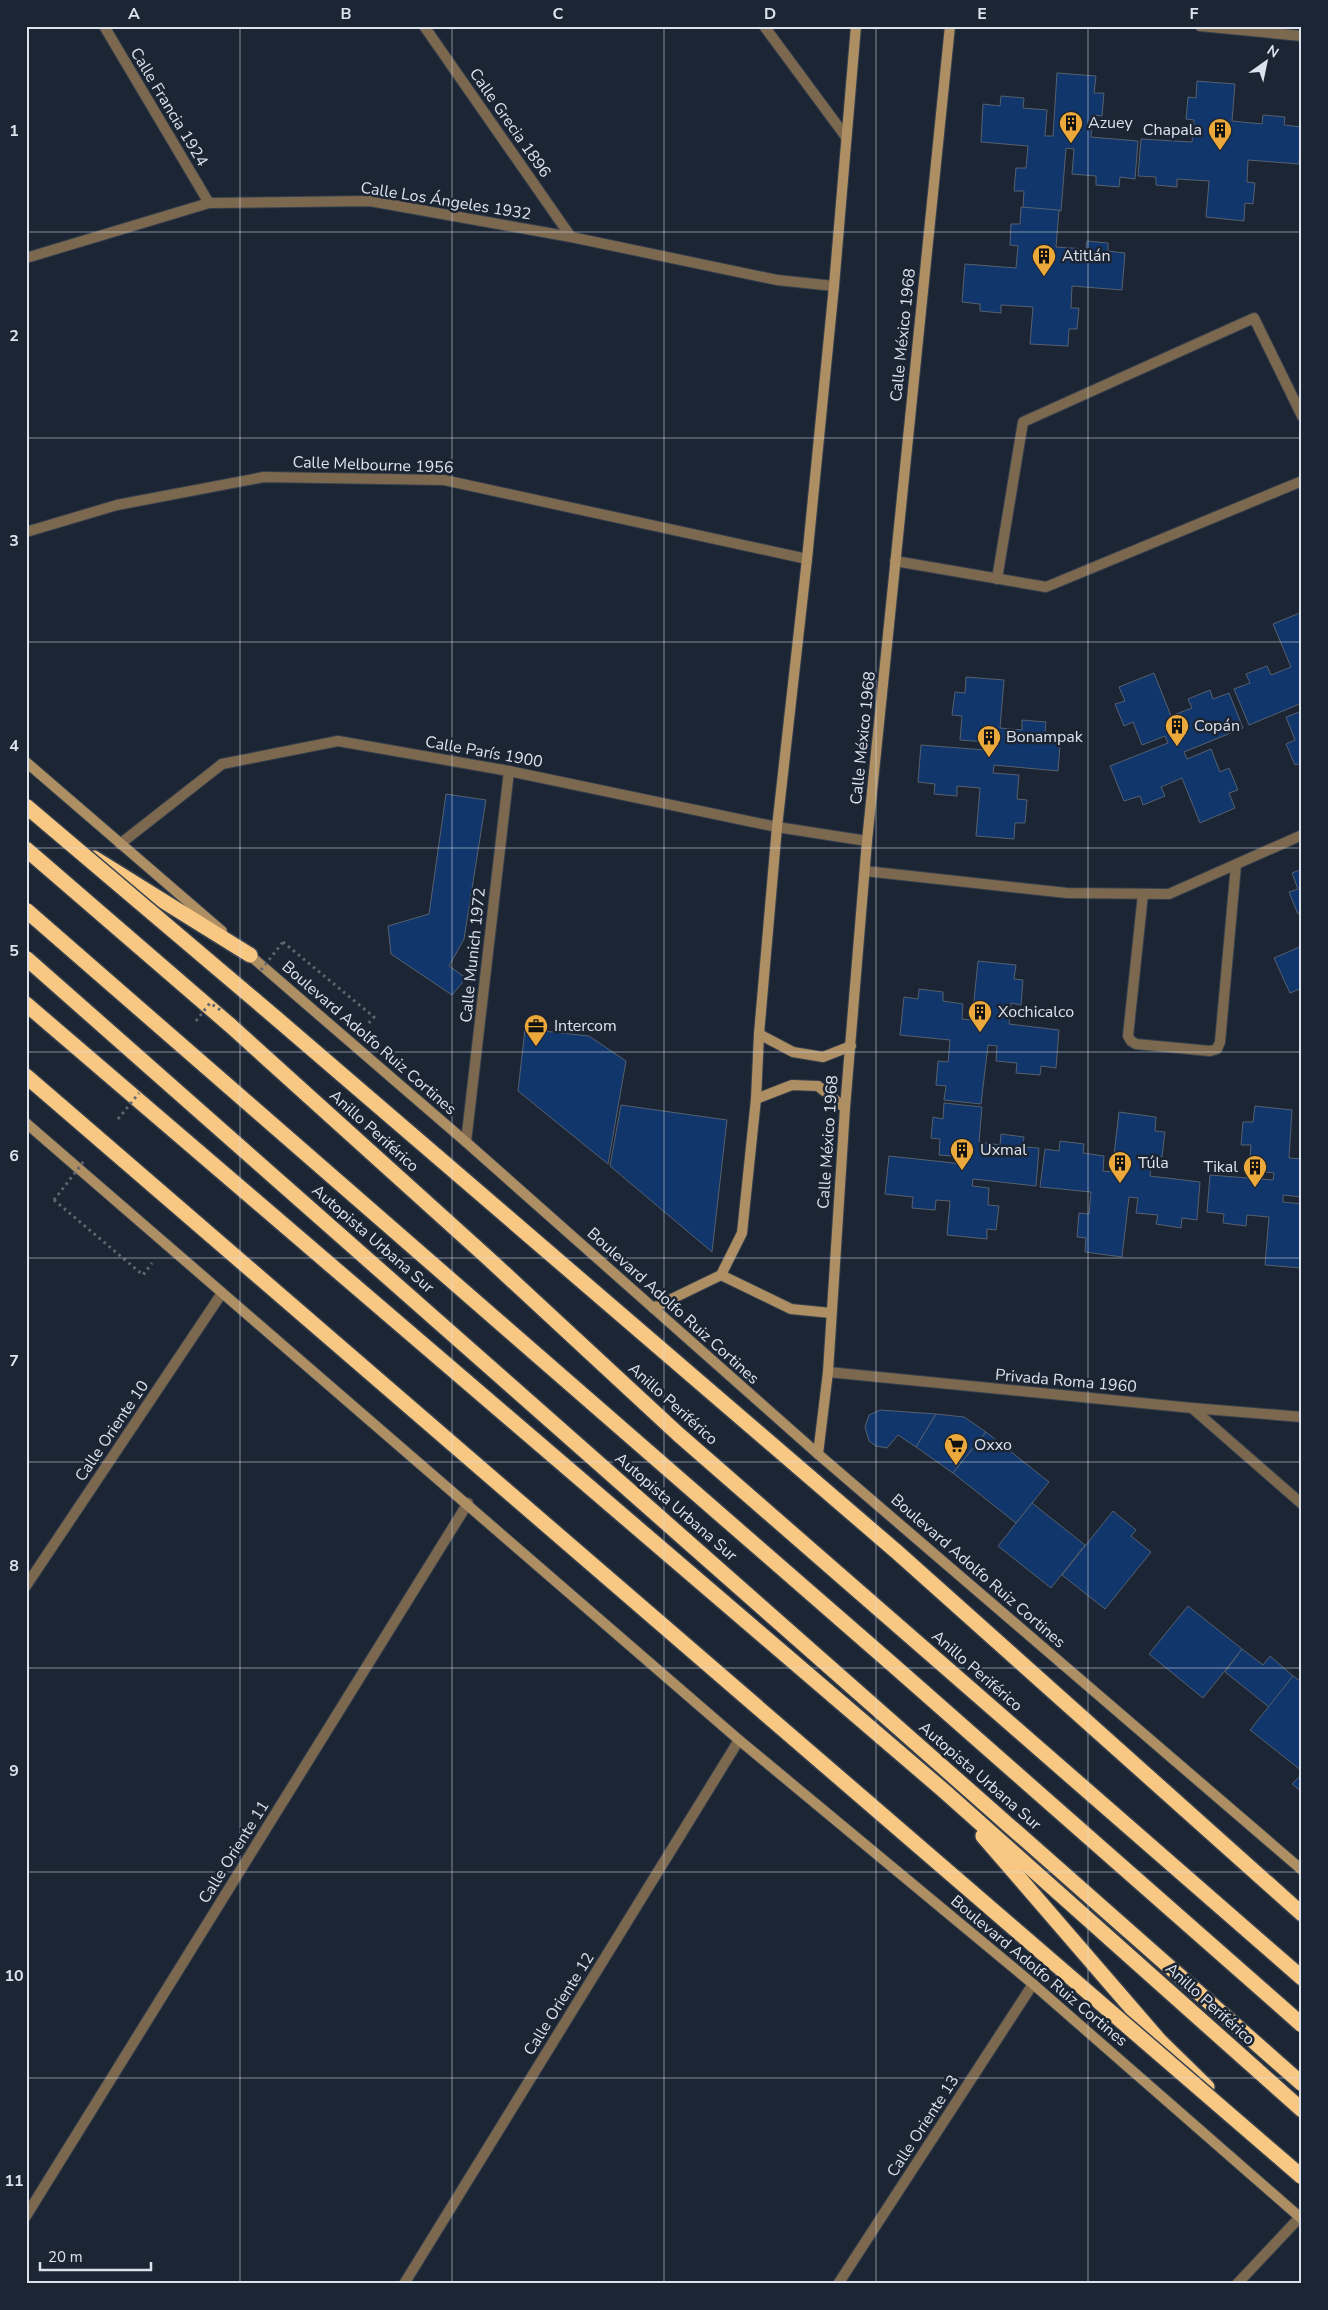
<svg xmlns="http://www.w3.org/2000/svg" width="1328" height="2310" font-family="'Nunito Sans',sans-serif">
	<style>
		.building { fill: #10366c; stroke: #556070 }
		.lines { fill: none; stroke-linecap: round; stroke-linejoin: round }
		.lane-casing { stroke: #37404d; stroke-width: 12 }
		.street-casing { stroke: #37404d; stroke-width: 12 }
		.secondary-casing { stroke: #37404d; stroke-width: 12 }
		.highway-casing { stroke: #37404d; stroke-width: 18 }
		.path { stroke: #5e6673; stroke-width: 3; stroke-dasharray: 2.5 4; stroke-linecap: butt }
		.lane { stroke: #7c684e; stroke-width: 10 }
		.street { stroke: #7c684e; stroke-width: 10 }
		.secondary { stroke: #ae8f63; stroke-width: 10 }
		.highway { stroke: #f8c782; stroke-width: 15 }
		.highway-bridge-casing { stroke: #37404d; stroke-width: 18; stroke-linecap: butt }
		.path-bridge { stroke: #5e6673; stroke-width: 3; stroke-dasharray: 2.5 4; stroke-linecap: butt }
		.highway-bridge { stroke: #f8c782; stroke-width: 15 }
		.grid { fill: none; stroke: #dde3ed; stroke-width: 1; stroke-opacity: 0.55 }
		.labels { text-anchor: middle; dominant-baseline: central; stroke-width: 5; stroke-linejoin: round; paint-order: stroke }
		.street-label { font-size: 16px; fill: #dde3ed; stroke: #1c2533 }
		.poi-label { font-size: 16px; fill: #dde3ed; stroke: #1c2533; text-anchor: start }
		.neatline { fill: none; stroke: #dde3ed; stroke-width: 2 }
		.grid-label { font-size: 16px; text-anchor: middle; font-weight: bold; fill: #dde3ed }
	</style>
	<rect width="100%" height="100%" fill="#1c2533"/>
	<g class="building">
		<path d="M1057,73L1096,76L1094,93H1104L1102,116L1092,115L1091,137L1138,141L1135,179L1120,177L1119,187L1096,185V176L1072,174L1074,149L1066,148L1061,211L1023,208L1024,191H1014L1016,168H1026L1028,146L981,142L983,104L1000,106L1001,96L1024,98L1023,108L1047,110L1045,136H1053Z"/>
		<path d="M1197,81L1235,84L1232,121L1262,124L1263,115L1285,117L1284,125L1301,127L1299,164L1248,160L1247,182L1255,183L1253,204L1245,203L1244,221L1206,217L1209,181L1177,179V187L1156,185V177L1138,176L1141,139L1192,142L1194,120L1186,119L1188,97L1196,98Z"/>
		<path d="M1021,207L1059,210L1056,247L1086,249L1087,241L1108,243V251L1125,253L1122,290L1072,286L1071,308H1079L1077,329H1069L1068,346L1030,344L1033,307L1001,305V313L980,311V304L962,302L965,264L1016,268L1018,246L1010,245L1011,224H1020Z"/>
		<path d="M1302,612V703L1249,725L1234,689L1250,683L1246,674L1267,666L1271,675L1291,667L1273,624Z"/>
		<path d="M1154,673L1171,716L1192,708L1188,699L1210,690L1213,699L1229,693L1243,728L1184,752L1187,759L1211,749L1220,772L1229,768L1238,790L1229,793L1235,808L1200,823L1182,778L1161,787L1165,796L1143,805L1140,796L1124,801L1110,766L1168,743L1165,736L1142,745L1133,722L1124,726L1115,704L1125,701L1119,687Z"/>
		<path d="M966,677L1004,680L1000,728L1022,730V720L1046,722L1045,732L1061,733L1058,771L994,765L993,773L1019,775L1017,799L1027,800L1025,823H1015L1014,839L976,836L980,788L957,786V796L934,794L935,784L918,782L921,745L985,750V742L960,740L962,716L952,715L955,692L965,693Z"/>
		<path d="M1302,711V763L1295,765L1286,744L1295,740L1286,717Z"/>
		<path d="M446,794L486,800L464,939L449,966L466,978L452,995L391,954L388,926L429,914Z"/>
		<path d="M1302,869V912L1298,914L1289,892L1298,889L1292,873Z"/>
		<path d="M1302,946V988L1290,993L1274,958Z"/>
		<path d="M978,961L1016,965L1014,979L1023,980L1021,1005L1011,1003L1009,1024L1059,1030L1056,1068L1041,1066L1040,1075L1016,1073L1017,1063L996,1061L997,1046L988,1045L981,1104L944,1100L946,1086L936,1085L938,1061L948,1062L950,1040L900,1035L904,997L918,999L919,989L943,992V1001L963,1004L962,1019L972,1020Z"/>
		<path d="M525,1029L589,1036L626,1061L608,1164L518,1091Z"/>
		<path d="M944,1103L982,1107L979,1142L1000,1145L1001,1134L1024,1137L1023,1147L1039,1148L1036,1186L973,1179L972,1186L989,1188L988,1205L999,1206L996,1230L987,1229V1239L947,1235L950,1201L936,1200L935,1210L912,1208L913,1197L885,1194L889,1156L963,1164L964,1157L939,1155L940,1139L931,1138L933,1117L943,1119Z"/>
		<path d="M621,1105L727,1120L712,1252L610,1166Z"/>
		<path d="M1255,1106L1292,1110L1289,1158L1302,1159V1197L1283,1195V1202L1302,1204V1268L1265,1265L1269,1217L1247,1215L1246,1226L1223,1223L1224,1214L1207,1212L1210,1175L1273,1180L1274,1173L1249,1170L1251,1145H1241L1243,1122H1253Z"/>
		<path d="M1119,1112L1156,1117L1155,1131L1165,1132L1162,1157L1152,1155L1150,1176L1200,1182L1197,1220L1182,1218L1181,1228L1156,1224L1158,1215L1136,1213L1138,1198L1129,1197L1122,1257L1085,1252L1086,1238L1077,1237L1079,1213L1089,1214L1091,1192L1040,1187L1045,1149L1059,1151L1060,1141L1084,1144L1083,1153L1104,1156L1103,1171L1112,1172Z"/>
		<path d="M880,1410L936,1414L916,1447L898,1435L887,1448L876,1446L869,1441L865,1427L869,1415Z"/>
		<path d="M936,1414L964,1417L986,1432L953,1473L916,1447Z"/>
		<path d="M986,1432L1049,1482L1016,1523L953,1473Z"/>
		<path d="M1032,1503L1085,1545L1051,1588L998,1546Z"/>
		<path d="M1113,1511L1136,1530L1131,1536L1151,1552L1105,1609L1062,1575Z"/>
		<path d="M1188,1606L1242,1649L1203,1698L1149,1654Z"/>
		<path d="M1242,1649L1263,1665L1270,1656L1293,1676L1269,1707L1225,1672Z"/>
		<path d="M1293,1676L1302,1682V1771L1250,1730Z"/>
		<path d="M1302,1774V1792L1292,1784Z"/>
	</g>
	<g class="lines">
		<g class="lane-casing">
			<g id="lane">
				<path d="M1200,26L1302,36"/>
				<path d="M895,561L1046,587L1302,481"/>
				<path d="M997,579L1023,422L1254,318L1302,416"/>
				<path d="M865,871L1067,893L1169,894L1302,835"/>
				<path d="M1143,894L1128,1036L1131,1041L1136,1044L1210,1051L1217,1049L1220,1042L1236,865"/>
			</g>
		</g>
		<g class="street-casing">
			<g id="street">
				<path d="M104,26L209,203"/>
				<path d="M424,26L571,237"/>
				<path d="M764,26L846,137"/>
				<path d="M26,258L209,203L370,201L571,237L777,280L834,286"/>
				<path d="M26,532L117,505L264,477L444,480L807,559"/>
				<path d="M120,844L222,764L338,741L509,771L777,827L867,841"/>
				<path d="M466,1142L509,771"/>
				<path d="M828,1372L1192,1408L1302,1417"/>
				<path d="M1192,1408L1302,1504"/>
				<path d="M26,1586L222,1293"/>
				<path d="M26,2216L468,1503"/>
				<path d="M404,2284L739,1740"/>
				<path d="M838,2284L1033,1984"/>
				<path d="M1237,2284L1300,2217"/>
			</g>
		</g>
		<g class="secondary-casing">
			<g id="secondary">
				<path d="M26,762L222,931"/>
				<path d="M246,952L466,1142L818,1454L1302,1870"/>
				<path d="M759,1034L793,1052L823,1057L851,1046"/>
				<path d="M756,1099L792,1085L818,1086L845,1108"/>
				<path d="M26,1123L739,1740L1033,1984L1302,2219"/>
				<path d="M721,1275L791,1309L831,1313"/>
				<path d="M653,1308L721,1275L742,1233L756,1099L759,1034L777,827L807,559L834,286L856,26"/>
				<path d="M818,1454L828,1372L845,1108L867,841L950,26"/>
			</g>
		</g>
		<g class="highway-casing">
			<g id="highway">
				<path d="M26,849L231,1026L489,1259L678,1434L1302,1978"/>
				<path d="M94,858L250,955"/>
				<path d="M26,1004L943,1790L1302,2110"/>
				<path d="M276,1018L897,1552L1302,1914"/>
				<path d="M26,1076L62,1107"/>
				<path d="M983,1836L1159,2040L1207,2087"/>
			</g>
		</g>
		<g class="path">
			<path d="M283,942L374,1017L367,1025"/>
			<path d="M54,1200L143,1275L152,1263"/>
		</g>
		<use href="#lane" class="lane"/>
		<use href="#street" class="street"/>
		<use href="#secondary" class="secondary"/>
		<use href="#highway" class="highway"/>
		<g class="highway-bridge-casing">
			<g id="highway-bridge">
				<path d="M26,806L276,1018"/>
				<path d="M26,910L893,1665L1302,2025"/>
				<path d="M26,958L1302,2084"/>
				<path d="M62,1107L1302,2177"/>
			</g>
		</g>
		<g class="path-bridge">
			<path d="M261,970L283,942"/>
			<path d="M196,1021L210,1003L222,1011"/>
			<path d="M118,1119L139,1093"/>
			<path d="M54,1200L84,1161"/>
		</g>
		<use href="#highway-bridge" class="highway-bridge"/>
	</g>
	<path class="grid" d="M240,26V2284M452,26V2284M664,26V2284M876,26V2284M1088,26V2284M26,232H1302M26,438H1302M26,642H1302M26,848H1302M26,1052H1302M26,1258H1302M26,1462H1302M26,1668H1302M26,1872H1302M26,2078H1302"/>
	<defs>
		<g id="building-pin" transform="scale(1.25)"><path d="M0 17L-7.5 6A9.5 9.5 0 1 1 7.5 6Z" fill="#eca93b" stroke="#1c2533"/><path d="M-4-6H4V6H1V3H-1V6H-4ZM-2.5-4.3h1.7v1.8h-1.7ZM.8-4.3h1.7v1.8H.8ZM-2.5-1h1.7V.8h-1.7ZM.8-1h1.7V.8H.8Z" fill="#111"/></g>
		<g id="office-pin" transform="scale(1.25)"><path d="M0 17L-7.5 6A9.5 9.5 0 1 1 7.5 6Z" fill="#eca93b" stroke="#1c2533"/><path d="M-6-3h4V-5.5h4V-3h4V5H-6ZM-1-4.5V-3h2v-1.5ZM-6 0V1H6V0Z" fill="#111"/></g>
		<g id="supermarket-pin" transform="scale(1.25)"><path d="M0 17L-7.5 6A9.5 9.5 0 1 1 7.5 6Z" fill="#eca93b" stroke="#1c2533"/><path d="M-6-5.5h2.5l.6 2H6L4.5 2H-2.5L-4.4-4H-6ZM-1.5 3.2a1.3 1.3 0 1 0 .1 0ZM3 3.2a1.3 1.3 0 1 0 .1 0Z" fill="#111"/></g>
	</defs>
	<g fill-rule="evenodd">
		<use href="#building-pin" x="1071" y="123"/>
		<use href="#building-pin" x="1220" y="130"/>
		<use href="#building-pin" x="1044" y="256"/>
		<use href="#building-pin" x="1177" y="726"/>
		<use href="#building-pin" x="989" y="737"/>
		<use href="#building-pin" x="980" y="1012"/>
		<use href="#office-pin" x="536" y="1026"/>
		<use href="#building-pin" x="962" y="1150"/>
		<use href="#building-pin" x="1120" y="1163"/>
		<use href="#building-pin" x="1255" y="1167"/>
		<use href="#supermarket-pin" x="956" y="1445"/>
	</g>
	<g class="labels">
		<g class="street-label">
			<text transform="translate(169 107) rotate(59)">Calle Francia 1924</text>
			<text transform="translate(510 123) rotate(55)">Calle Grecia 1896</text>
			<text transform="translate(446 201) rotate(9)">Calle Los Ángeles 1932</text>
			<text transform="translate(903 335) rotate(-84)">Calle México 1968</text>
			<text transform="translate(373 465) rotate(2)">Calle Melbourne 1956</text>
			<text transform="translate(863 738) rotate(-84)">Calle México 1968</text>
			<text transform="translate(484 752) rotate(10)">Calle París 1900</text>
			<text transform="translate(473 955) rotate(-84)">Calle Munich 1972</text>
			<text transform="translate(369 1038) rotate(41)">Boulevard Adolfo Ruiz Cortines</text>
			<text transform="translate(374 1131) rotate(42)">Anillo Periférico</text>
			<text transform="translate(828 1142) rotate(-86)">Calle México 1968</text>
			<text transform="translate(373 1239) rotate(41)">Autopista Urbana Sur</text>
			<text transform="translate(673 1306) rotate(42)">Boulevard Adolfo Ruiz Cortines</text>
			<text transform="translate(1066 1381) rotate(5)">Privada Roma 1960</text>
			<text transform="translate(673 1404) rotate(42)">Anillo Periférico</text>
			<text transform="translate(112 1431) rotate(-56)">Calle Oriente 10</text>
			<text transform="translate(676 1507) rotate(41)">Autopista Urbana Sur</text>
			<text transform="translate(978 1571) rotate(41)">Boulevard Adolfo Ruiz Cortines</text>
			<text transform="translate(977 1671) rotate(41)">Anillo Periférico</text>
			<text transform="translate(980 1776) rotate(41)">Autopista Urbana Sur</text>
			<text transform="translate(234 1852) rotate(-58)">Calle Oriente 11</text>
			<text transform="translate(1039 1971) rotate(40)">Boulevard Adolfo Ruiz Cortines</text>
			<text transform="translate(559 2004) rotate(-58)">Calle Oriente 12</text>
			<text transform="translate(1210 2004) rotate(42)">Anillo Periférico</text>
			<text transform="translate(923 2126) rotate(-57)">Calle Oriente 13</text>
		</g>
		<g class="poi-label">
			<text x="1088" y="123">Azuey</text>
			<text x="1202" y="130" text-anchor="end">Chapala</text>
			<text x="1062" y="256">Atitlán</text>
			<text x="1194" y="726">Copán</text>
			<text x="1006" y="737">Bonampak</text>
			<text x="998" y="1012">Xochicalco</text>
			<text x="554" y="1026">Intercom</text>
			<text x="980" y="1150">Uxmal</text>
			<text x="1138" y="1163">Túla</text>
			<text x="1238" y="1167" text-anchor="end">Tikal</text>
			<text x="974" y="1445">Oxxo</text>
		</g>
	</g>
	<rect width="1328" height="2310" fill="none" stroke="#1c2533" stroke-width="55"/>
	<g transform="translate(1266 62) rotate(33)" stroke="#1c2533" stroke-width="4" paint-order="stroke">
	<path d="M0-4L9 19L0 12L-9 19Z" fill="#dde3ed"/>
	<text y="-8" font-size="14" font-weight="bold" text-anchor="middle" fill="#dde3ed">N</text>
	</g>
	<path d="M40 2262v8h111v-8" fill="none" stroke="#dde3ed" stroke-width="2.5"/>
	<text x="48" y="2262" font-size="15" fill="#dde3ed" stroke="#1c2533" stroke-width="4" paint-order="stroke">20 m</text>
	<rect x="28" y="28" width="1272" height="2254" class="neatline"/>
	<g class="grid-label">
		<text x="134" y="19">A</text>
		<text x="346" y="19">B</text>
		<text x="558" y="19">C</text>
		<text x="770" y="19">D</text>
		<text x="982" y="19">E</text>
		<text x="1194" y="19">F</text>
		<text x="14" y="136">1</text>
		<text x="14" y="341">2</text>
		<text x="14" y="546">3</text>
		<text x="14" y="751">4</text>
		<text x="14" y="956">5</text>
		<text x="14" y="1161">6</text>
		<text x="14" y="1366">7</text>
		<text x="14" y="1571">8</text>
		<text x="14" y="1776">9</text>
		<text x="14" y="1981">10</text>
		<text x="14" y="2186">11</text>
	</g>
</svg>
